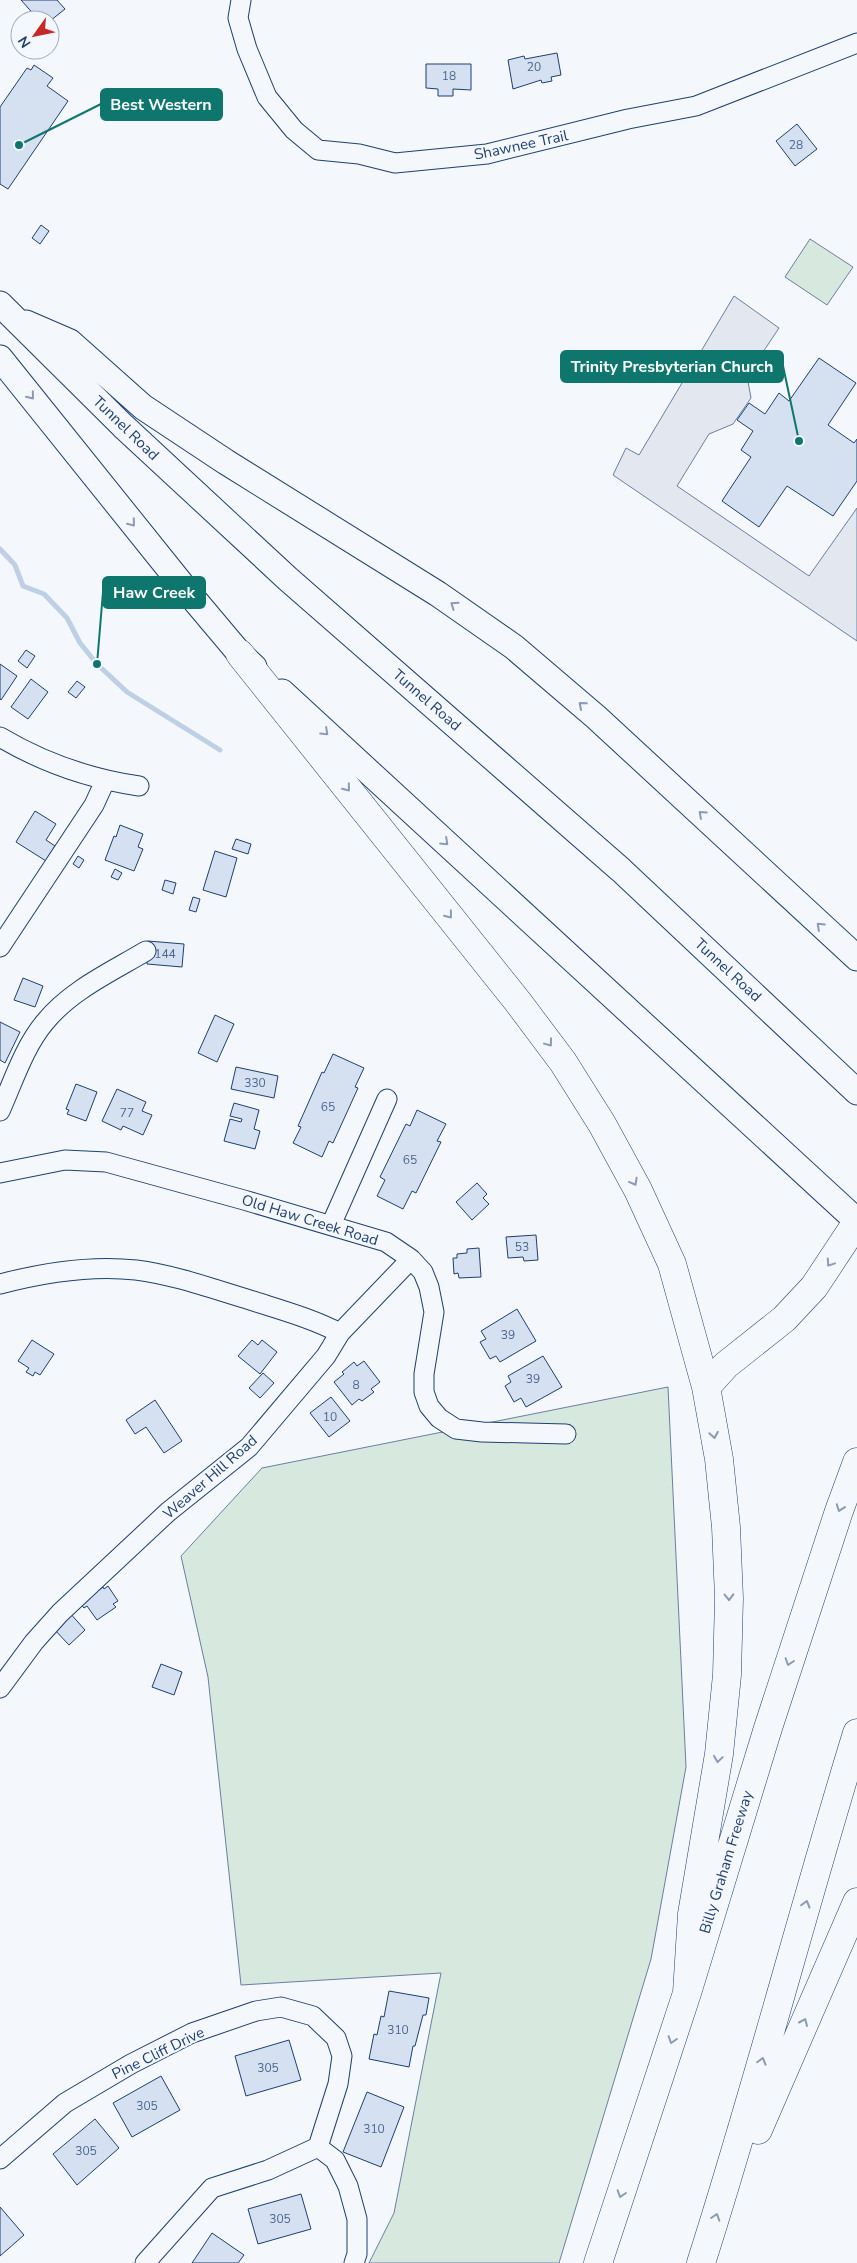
<svg xmlns="http://www.w3.org/2000/svg" width="857" height="2263" font-family="'Nunito Sans',sans-serif">
<style>
.green{fill:#d7e8df;stroke:#687fa3}
.parking{fill:#e3e8f0;stroke:#687fa3}
.lines{fill:none;stroke-linecap:round;stroke-linejoin:round}
.stream{stroke:#bed0e5;stroke-width:5}
.building{fill:#d5e0f0;stroke:#1d3f73}
.minor-casing{stroke:#1d3f73;stroke-width:21}
.major-casing{stroke:#1d3f73;stroke-width:27}
.highway-casing{stroke:#1d3f73;stroke-width:29}
.minor{stroke:#f4f7fb;stroke-width:19}
.major{stroke:#f4f7fb;stroke-width:25}
.highway{stroke:#f4f7fb;stroke-width:28}
.oneway{stroke:#889bb7}
.labels{text-anchor:middle;dominant-baseline:central;stroke-width:4;stroke-linejoin:round;paint-order:stroke}
.number-label{font-size:12px;fill:#4b6792}
.street-label{font-size:15px;fill:#1d3f73;stroke:#f4f7fb}
.leader{fill:none;stroke:#0f766e;stroke-width:2}
.callout-dot{fill:#0f766e;stroke:#f4f7fb;stroke-width:2}
.callout{fill:#0f766e;stroke:#0f766e;stroke-width:2}
.callout-label{font-size:16px;text-anchor:middle;font-weight:bold;fill:#fff}
</style>
<rect width="100%" height="100%" fill="#f4f7fb"/>
<path class="green" d="M810,239L853,267L827,305L785,277Z
M668,1387L686,1767L651,1959L559,2263H369L394,2213L441,1973L241,1985L208,1677L181,1556L262,1468Z"/>
<path class="parking" d="M734,296L779,328L747,376L751,398L733,424L709,434L677,486L809,576L857,508V641L613,475L626,448L639,455Z"/>
<g class="lines">
<path class="stream" d="M0,549L15,565L23,586L44,594L67,618L80,643L97,664L127,692L220,750"/>
</g>
<path class="building" d="M21,0H57L65,9L50,21L44,20L40,15L37,18Z
M557,53L561,75L551,77L552,81L542,83L541,80L513,89L508,60L524,56L525,59Z
M426,64H471V90L453,89V96H438V89L426,88Z
M34,65L53,78L47,86L68,101L8,189L0,184V107L27,68L31,70Z
M797,124L817,149L795,166L776,141Z
M41,225L49,231L40,244L32,238Z
M819,358L856,383L828,425L854,443L857,439V481L833,516L787,486L759,527L722,501L751,457L741,450L753,431L737,420L749,403L765,414L779,393L789,401Z
M26,650L35,656L27,668L18,661Z
M0,664L17,676L1,700L0,699Z
M31,679L48,692L28,719L11,707Z
M77,681L85,687L76,698L68,692Z
M35,811L56,824L46,840L55,846L46,861L16,842Z
M120,825L143,834L138,847L143,849L134,871L105,860L114,836L116,837Z
M236,839L251,844L248,854L232,849Z
M215,851L237,858L226,897L203,890Z
M78,856L84,860L79,868L73,864Z
M115,869L122,873L118,880L111,877Z
M165,880L176,883L173,894L162,890Z
M193,897L200,899L196,912L189,910Z
M148,941L184,944L182,967L147,964Z
M23,978L43,986L35,1007L14,1000Z
M215,1015L234,1024L217,1062L198,1053Z
M0,1022L20,1032L5,1063L0,1060Z
M333,1054L364,1068L355,1087L358,1088L333,1143L329,1141L322,1157L293,1143L301,1127L298,1126L322,1072L324,1073Z
M236,1067L278,1076L274,1098L231,1089Z
M76,1084L97,1092L86,1121L67,1114L69,1110L66,1109Z
M117,1089L146,1102L142,1111L152,1115L143,1135L123,1126L121,1130L102,1121Z
M234,1103L259,1110L254,1129L260,1131L255,1149L224,1141L230,1119L241,1122L242,1119L230,1116Z
M417,1110L446,1124L437,1141L441,1142L416,1193L412,1191L403,1209L377,1196L385,1180L380,1177L406,1124L410,1126Z
M477,1183L487,1194L483,1198L489,1204L472,1220L456,1202Z
M536,1235L538,1260L524,1261L523,1257L508,1258L506,1237Z
M479,1248L481,1277L459,1278L458,1273L454,1274L453,1258H457V1254L467,1253V1249Z
M517,1309L536,1341L500,1362L496,1356L490,1359L480,1342L486,1339L481,1331Z
M32,1340L54,1354L40,1375L35,1372L33,1376L26,1372L29,1368L18,1361Z
M252,1340L258,1345L262,1340L277,1352L260,1374L238,1356Z
M543,1356L562,1387L526,1407L521,1398L514,1402L505,1386L511,1382L508,1376Z
M364,1361L380,1382L371,1389L374,1392L362,1401L359,1399L352,1405L334,1382L344,1374L342,1372L354,1362L357,1366Z
M263,1373L274,1383L260,1398L249,1388Z
M331,1397L350,1421L329,1437L310,1413Z
M155,1400L182,1441L164,1453L146,1427L135,1434L126,1420Z
M108,1586L118,1601L113,1604L116,1607L97,1620L87,1606L84,1608L80,1603L103,1587L104,1589Z
M69,1612L85,1630L69,1645L53,1628Z
M161,1664L182,1672L174,1695L152,1687Z
M389,1991L429,1998L426,2015H423L415,2046H413L409,2067L369,2059L374,2034L377,2035L381,2016L384,2017Z
M289,2040L301,2080L246,2096L235,2056Z
M161,2076L180,2110L132,2137L113,2103Z
M367,2092L404,2107L381,2167L343,2152Z
M95,2119L119,2148L77,2185L53,2154Z
M301,2194L311,2229L258,2244L248,2209Z
M0,2207L24,2235L0,2256Z
M212,2233L244,2255L238,2263H192Z"/>
<g class="lines">
<g class="minor-casing">
<path id="minor" d="M241,0L238,18L247,49L267,97L294,130L318,150L359,154L395,163L487,154L628,119L696,106L857,43
M0,737C42,762 91,779 139,786
M0,947L94,805L105,781
M0,1111C13,1082 24,1047 45,1022C71,990 111,972 146,951
M0,1173L65,1160L106,1162L244,1200L386,1242L411,1259L423,1272L429,1287L434,1312L424,1374V1392L429,1406L439,1418L456,1429L482,1432L566,1434
M331,1225L387,1099
M0,1284C42,1273 92,1265 136,1270C175,1275 213,1289 250,1300C281,1310 311,1318 340,1333
M0,1688L34,1642L60,1613L168,1512L249,1447L326,1356L340,1333L411,1259
M0,2159L65,2103L131,2064L192,2033L256,2011L281,2007L313,2016L336,2038L342,2056L338,2084L318,2147
M145,2263L212,2188L268,2170L318,2147L335,2160L348,2186L357,2219V2254L354,2263"/>
</g>
<g class="major-casing">
<path id="major" d="M0,304L123,426L288,579L621,870L857,1092
M26,323L70,342L143,407L226,462L438,594L514,647L596,717L857,958
M0,358L187,591L240,654L254,667
M282,692L857,1221"/>
</g>
<g class="highway-casing">
<path id="highway" d="M240,654L518,1002L563,1062L602,1124L638,1190L672,1264L706,1387L719,1459L726,1527L729,1598L727,1675L719,1754L692,1914L687,1993
M706,1387L726,1365L784,1319L814,1287L857,1222
M758,2130L857,1902
M598,2263L687,1993L768,1728L839,1511L857,1462
M701,2263C757,2088 803,1909 857,1733"/>
</g>
<use href="#minor" class="minor"/>
<use href="#major" class="major"/>
<use href="#highway" class="highway"/>
</g>
<defs><path id="oneway-chevron" d="M-2-3.5L2.5 0L-2 3.5" fill="none" stroke-width="1.6" stroke-linecap="round" stroke-linejoin="round" transform="scale(1.25)"/></defs>
<g class="oneway">
<use href="#oneway-chevron" transform="translate(31 396) rotate(51)"/>
<use href="#oneway-chevron" transform="translate(132 523) rotate(51)"/>
<use href="#oneway-chevron" transform="translate(454 605) rotate(-145)"/>
<use href="#oneway-chevron" transform="translate(582 705) rotate(-139)"/>
<use href="#oneway-chevron" transform="translate(325 732) rotate(43)"/>
<use href="#oneway-chevron" transform="translate(347 788) rotate(51)"/>
<use href="#oneway-chevron" transform="translate(702 814) rotate(-138)"/>
<use href="#oneway-chevron" transform="translate(445 842) rotate(43)"/>
<use href="#oneway-chevron" transform="translate(449 915) rotate(51)"/>
<use href="#oneway-chevron" transform="translate(820 926) rotate(-137)"/>
<use href="#oneway-chevron" transform="translate(549 1043) rotate(53)"/>
<use href="#oneway-chevron" transform="translate(634 1182) rotate(61)"/>
<use href="#oneway-chevron" transform="translate(830 1263) rotate(124)"/>
<use href="#oneway-chevron" transform="translate(714 1435) rotate(80)"/>
<use href="#oneway-chevron" transform="translate(840 1508) rotate(110)"/>
<use href="#oneway-chevron" transform="translate(729 1597) rotate(89)"/>
<use href="#oneway-chevron" transform="translate(789 1662) rotate(108)"/>
<use href="#oneway-chevron" transform="translate(718 1759) rotate(98)"/>
<use href="#oneway-chevron" transform="translate(806 1904) rotate(-74)"/>
<use href="#oneway-chevron" transform="translate(804 2022) rotate(-66)"/>
<use href="#oneway-chevron" transform="translate(672 2040) rotate(108)"/>
<use href="#oneway-chevron" transform="translate(762 2061) rotate(-74)"/>
<use href="#oneway-chevron" transform="translate(621 2194) rotate(108)"/>
<use href="#oneway-chevron" transform="translate(716 2217) rotate(-72)"/>
</g>
<g class="labels">
<g class="number-label">
<text x="534" y="67">20</text>
<text x="449" y="76">18</text>
<text x="796" y="145">28</text>
<text x="165" y="954">144</text>
<text x="255" y="1083">330</text>
<text x="328" y="1107">65</text>
<text x="127" y="1113">77</text>
<text x="410" y="1160">65</text>
<text x="522" y="1247">53</text>
<text x="508" y="1335">39</text>
<text x="533" y="1379">39</text>
<text x="356" y="1385">8</text>
<text x="330" y="1417">10</text>
<text x="398" y="2030">310</text>
<text x="268" y="2068">305</text>
<text x="147" y="2106">305</text>
<text x="374" y="2129">310</text>
<text x="86" y="2151">305</text>
<text x="280" y="2219">305</text>
</g>
<g class="street-label">
<text transform="translate(521 145) rotate(-12)">Shawnee Trail</text>
<text transform="translate(126 428) rotate(44)">Tunnel Road</text>
<text transform="translate(427 700) rotate(41)">Tunnel Road</text>
<text transform="translate(728 970) rotate(43)">Tunnel Road</text>
<text transform="translate(310 1220) rotate(17)">Old Haw Creek Road</text>
<text transform="translate(210 1477) rotate(-41)">Weaver Hill Road</text>
<text transform="translate(726 1862) rotate(-73)">Billy Graham Freeway</text>
<text transform="translate(158 2053) rotate(-26)">Pine Cliff Drive</text>
</g>
</g>
<path class="leader" d="M19 145L101 104M799 441L783 366M97 664L103 592"/>
<g class="callout-dot">
<circle cx="19" cy="145" r="5"/>
<circle cx="799" cy="441" r="5"/>
<circle cx="97" cy="664" r="5"/>
</g>
<g class="callout">
<rect x="101" y="89" width="121" height="31" rx="5"/>
<rect x="561" y="351" width="222" height="31" rx="5"/>
<rect x="103" y="577" width="102" height="31" rx="5"/>
</g>
<g class="callout-label">
<text x="161" y="110">Best Western</text>
<text x="672" y="372">Trinity Presbyterian Church</text>
<text x="154" y="598">Haw Creek</text>
</g>
<g transform="translate(35 35) rotate(237)"><circle r="24" fill="#f4f7fb" stroke="#9eadc5"/>
<path d="M0-4L9 19L0 12L-9 19Z" fill="#c62828"/>
<text y="-8" font-size="14" font-weight="bold" text-anchor="middle" fill="#1d3f73">N</text>
</g>
</svg>
